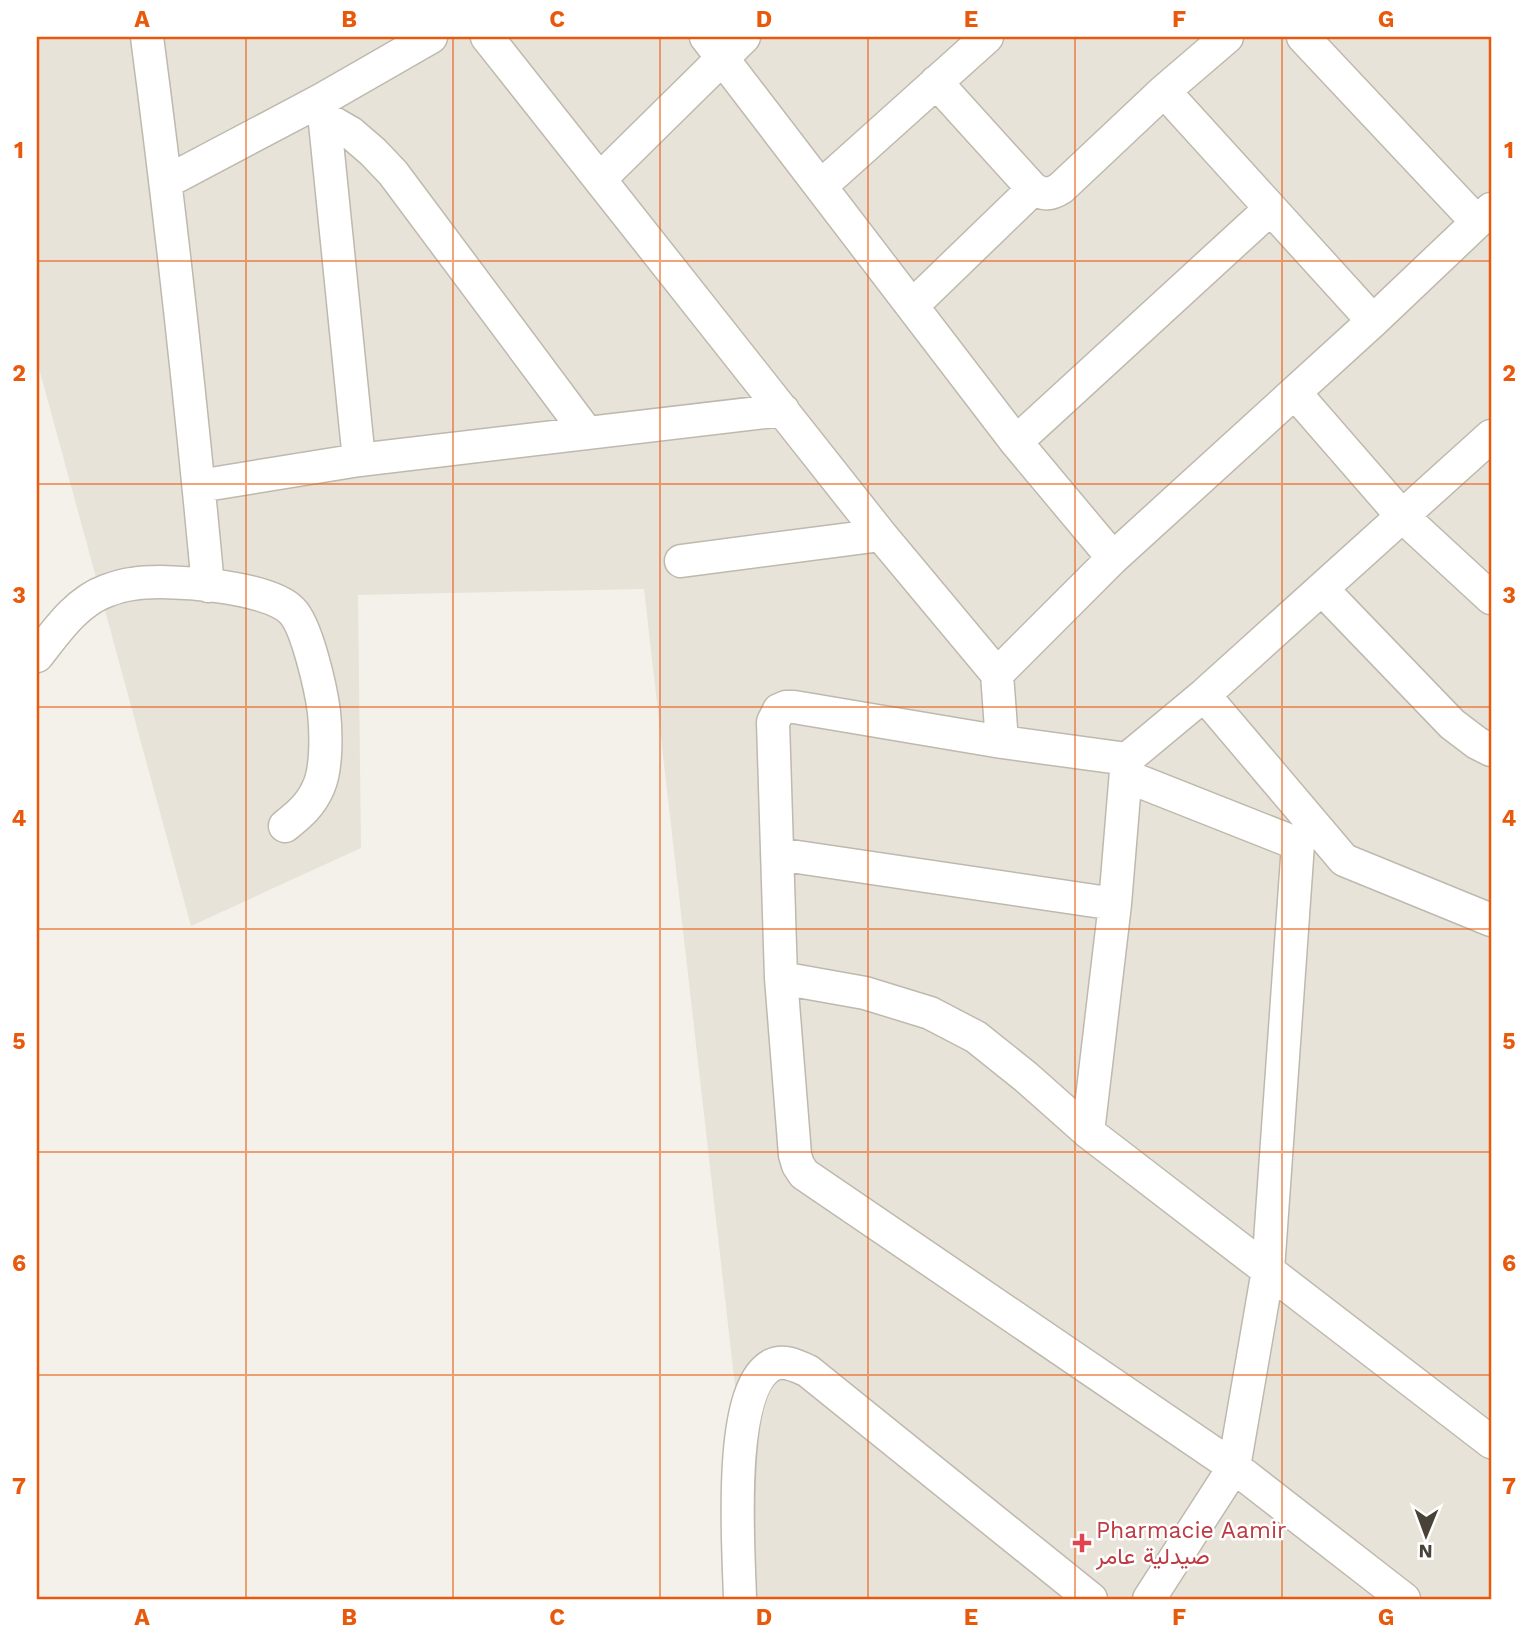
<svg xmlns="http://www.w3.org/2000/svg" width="1528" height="1636" font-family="'Work Sans',Vazirmatn,sans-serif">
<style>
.residential{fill:#e8e3d9}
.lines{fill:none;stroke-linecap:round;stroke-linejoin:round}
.minor-casing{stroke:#bfb9ad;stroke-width:35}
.minor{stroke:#fff;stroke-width:32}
.grid{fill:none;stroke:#e8590c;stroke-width:2;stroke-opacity:0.55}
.health-dot{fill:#e0444e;stroke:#fff;stroke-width:2.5}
.labels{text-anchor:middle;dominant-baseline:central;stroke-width:5;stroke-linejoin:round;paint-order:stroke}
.health-label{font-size:23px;fill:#be3a42;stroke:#fff;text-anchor:start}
.neatline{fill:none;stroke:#e8590c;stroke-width:2.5}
.grid-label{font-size:23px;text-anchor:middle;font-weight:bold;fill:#e8590c}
</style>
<rect width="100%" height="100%" fill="#f4f1ea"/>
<path class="residential" d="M37,37H1491V1599H745L738,1412L644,589L358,595L361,848L191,926L37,361Z"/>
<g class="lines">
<g class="minor-casing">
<path id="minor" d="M147,37C171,219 191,402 208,586
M487,37L881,535L997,674L1002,742
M706,37L1016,442L1113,558
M1303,37L1477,222
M936,82L1033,189C1044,195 1050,195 1061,188L1164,91L1227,37
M1164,91L1373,321
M323,103L359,460
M325,118L351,133L373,152L393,173L587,433
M600,179L744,37
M166,182L323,99L431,37
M821,186L987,37
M912,306L1033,189
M1295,393L1402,516L1491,598
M1016,442L1270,209
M199,486L359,460L783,410
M681,561L881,535
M1322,589L1452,724L1477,743L1491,750
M37,656C56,632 76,602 106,591C114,588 124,585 132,584C165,578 269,586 292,611C307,626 321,689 324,712C326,732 327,767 319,786C311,805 300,814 285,826
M997,674L1113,558L1373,321L1491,209
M1204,695L1344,860L1491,920
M1126,776L1298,844L1268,1270L1234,1467L1149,1599
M777,854L1115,904
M781,978L865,993L930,1013L976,1037L1026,1077L1088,1132L1491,1442
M1088,1132L1115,904L1127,759
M740,1599C739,1552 726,1389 772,1365C784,1359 797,1366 808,1371L1091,1599
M1404,1599L1234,1467L804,1174L798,1165L795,1155L781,978L773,722L779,710L786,707H794L1002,742L1127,759L1204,695L1491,436"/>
</g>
<use href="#minor" class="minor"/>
</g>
<path class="grid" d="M246,37V1599M453,37V1599M660,37V1599M868,37V1599M1075,37V1599M1282,37V1599M37,261H1491M37,484H1491M37,707H1491M37,929H1491M37,1152H1491M37,1375H1491"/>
<path class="health-dot" d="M1078.5 1532.5h7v7h7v7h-7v7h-7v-7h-7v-7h7z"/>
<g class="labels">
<g class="health-label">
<text x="1096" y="1530">Pharmacie Aamir<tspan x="1096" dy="26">صيدلية عامر</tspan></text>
</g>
</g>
<rect width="1528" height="1636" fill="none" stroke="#ffffff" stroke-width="77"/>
<g transform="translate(1426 1535) rotate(181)" stroke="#ffffff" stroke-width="5" paint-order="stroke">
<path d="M0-5L12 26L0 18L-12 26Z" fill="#484238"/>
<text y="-10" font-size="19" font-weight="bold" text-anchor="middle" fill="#484238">N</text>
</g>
<rect x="38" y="38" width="1452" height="1560" class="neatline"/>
<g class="grid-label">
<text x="142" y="27">A</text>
<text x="349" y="27">B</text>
<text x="557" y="27">C</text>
<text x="764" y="27">D</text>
<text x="971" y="27">E</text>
<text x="1179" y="27">F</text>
<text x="1386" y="27">G</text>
<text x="19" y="158">1</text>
<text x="1509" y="158">1</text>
<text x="19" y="381">2</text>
<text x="1509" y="381">2</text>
<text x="19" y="603">3</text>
<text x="1509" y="603">3</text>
<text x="19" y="826">4</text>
<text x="1509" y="826">4</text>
<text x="19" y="1049">5</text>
<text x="1509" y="1049">5</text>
<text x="19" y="1271">6</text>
<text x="1509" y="1271">6</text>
<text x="19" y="1494">7</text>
<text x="1509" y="1494">7</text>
<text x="142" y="1625">A</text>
<text x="349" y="1625">B</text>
<text x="557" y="1625">C</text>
<text x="764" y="1625">D</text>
<text x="971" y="1625">E</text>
<text x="1179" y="1625">F</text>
<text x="1386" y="1625">G</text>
</g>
</svg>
